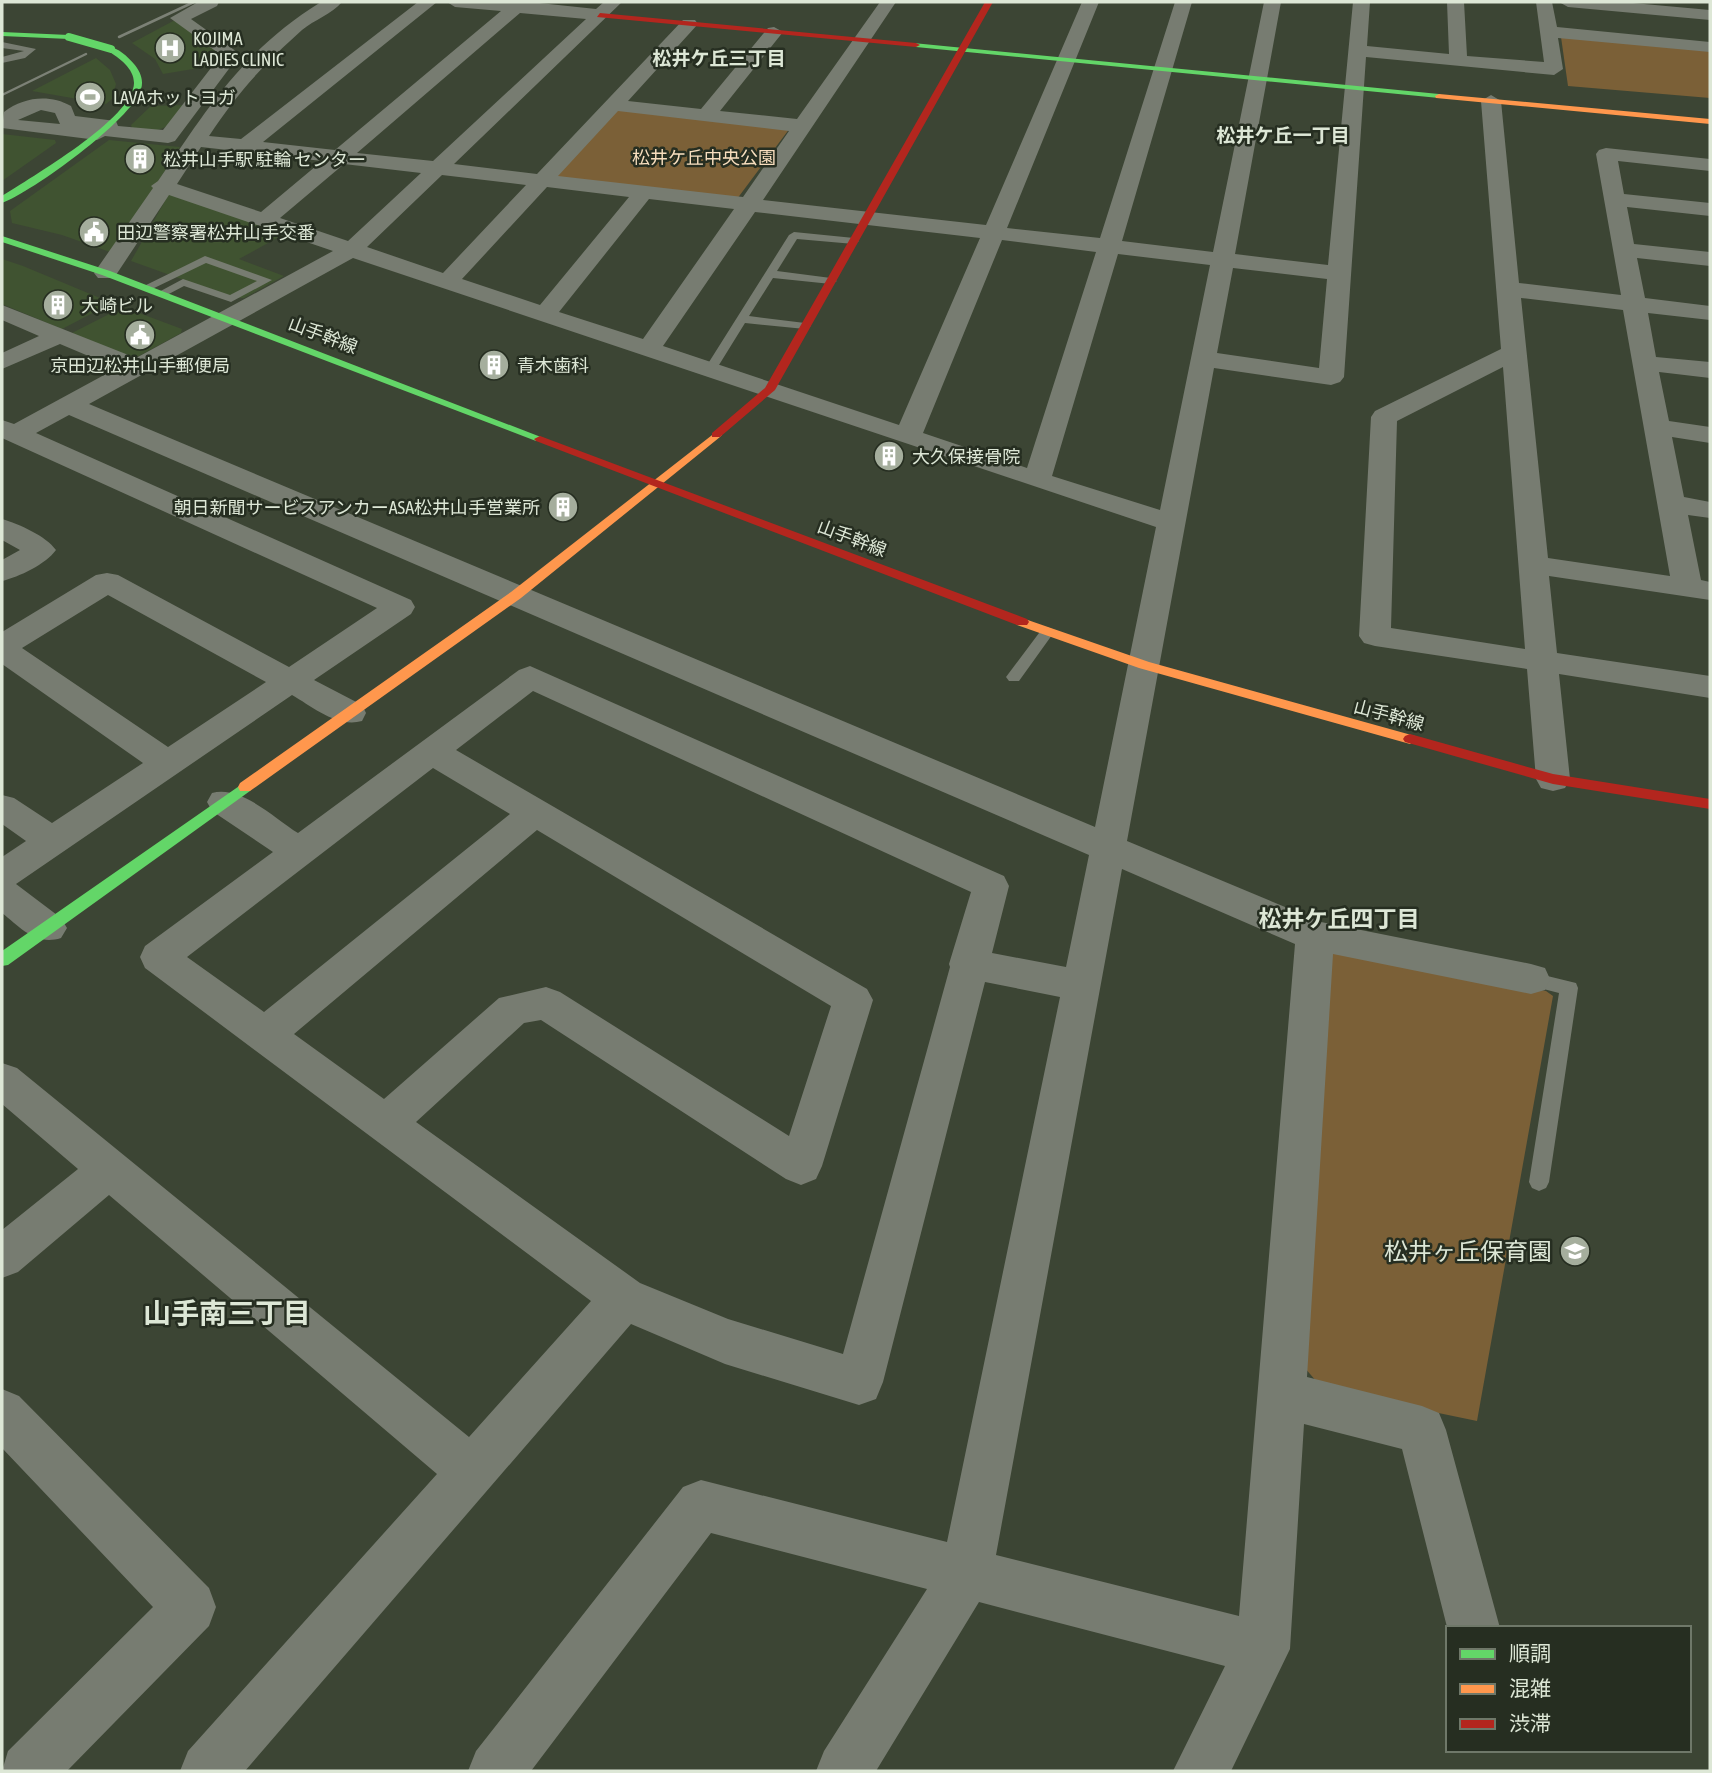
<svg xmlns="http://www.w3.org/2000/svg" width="1712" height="1773" font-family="'Asap Condensed','Noto Sans JP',sans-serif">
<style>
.built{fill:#405331}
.green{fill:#7b6037}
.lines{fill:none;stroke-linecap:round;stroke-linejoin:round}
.lane{fill:#777c71;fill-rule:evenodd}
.street{fill:#777c71;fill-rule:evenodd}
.fast{fill:#63d668;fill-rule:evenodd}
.slow{fill:#ff974d;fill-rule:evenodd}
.jam{fill:#b3261e;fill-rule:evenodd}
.rail{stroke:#7c8176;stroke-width:2.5}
.fast-bridge{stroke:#63d668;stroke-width:8}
.labels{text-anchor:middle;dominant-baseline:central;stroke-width:5;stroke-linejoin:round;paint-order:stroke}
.far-poi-label{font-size:18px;fill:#dde7d6;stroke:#262e21;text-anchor:start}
.far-park-label{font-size:18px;fill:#f8debe;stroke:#262e21}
.far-street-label{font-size:18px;fill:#dde7d6;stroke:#262e21}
.far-neighbourhood-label{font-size:19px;font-weight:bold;fill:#dde7d6;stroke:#262e21}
.neighbourhood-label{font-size:23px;font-weight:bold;fill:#dde7d6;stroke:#262e21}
.near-poi-label{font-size:24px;fill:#dde7d6;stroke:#262e21;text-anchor:end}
.near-neighbourhood-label{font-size:28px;font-weight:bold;fill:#dde7d6;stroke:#262e21}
</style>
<rect width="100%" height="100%" fill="#3c4534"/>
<path class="built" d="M175,20L223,52L217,65L163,74L155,59L132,43Z
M96,58L110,70L116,84L112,99L106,104L32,91Z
M185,105L168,126L155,131L132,128L131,125L151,106Z
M2,134L55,140L56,143L2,181Z
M109,140L180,147L114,251L110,252L62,235L12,223L10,211Z
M169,194L288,232L239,259L284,276L244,298H234L131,261Z
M2,259L23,266L112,303L62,329L2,304Z
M123,307L182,329L181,333L139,356L130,357L72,333Z"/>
<path class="green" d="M1561,37L1710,49V98L1568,86Z
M618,109L790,128L737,199L553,177Z
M1338,952L1546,991L1553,996L1477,1421L1323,1389L1304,1367L1323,954Z"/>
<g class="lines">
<path class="lane" d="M2,42L36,49L25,58L2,63V57L24,51L2,48Z
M794,232L854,238L859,241L854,244L797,239L777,271L831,278L837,281L831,284L773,278L749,316L805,323L811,326L805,329L745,323L714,373H706L704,370L789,235Z
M205,256L272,280L231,302L184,286L165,296L155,294L183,279L230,295L257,281L206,263L150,290L140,288Z
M1047,627L1052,629L1054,632L1052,635L1019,681H1009L1006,677L1042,629Z
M1531,972L1576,983L1578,988L1549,1182L1546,1188L1539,1191L1532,1188L1529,1182L1559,993L1524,984L1522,979L1524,974Z"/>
<path class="street" d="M198,2H219L217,6L191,19L240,54L175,141L168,143L105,136L97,140L2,128L4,112C24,97 49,94 71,106L75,116L116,121L118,126L163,130L221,55L170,18ZM41,110L55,113L60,124L18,120Z
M321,2H342C332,14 314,20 302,30C263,65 238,92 209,136L241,139L418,2H437L263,142L335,150L501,11L455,7L447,2H530L596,9L604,2H622L454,164L537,174L683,20H695L698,24L628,101L701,109L768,28L774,27L783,32L720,111L797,119L880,2H896L763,200L986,225L1082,2H1099L1007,228L1100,238L1175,2H1192L1122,241L1213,252L1264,2H1281L1235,254L1328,265L1353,2H1370L1367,46L1449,54L1447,2H1464L1467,56L1544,62L1536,2H1552L1557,27L1710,42V52L1558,38L1563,69L1554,75L1366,57L1344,377L1340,382L1331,385L1214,368L1127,841L1321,922L1531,964L1545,968L1550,979L1545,990L1531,994L1333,954L1307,1377L1422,1406L1439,1413L1446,1430L1500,1628H1448V1631L1402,1449L1304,1424L1290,1649L1231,1771H1173L1225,1666L979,1602L876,1771H816L824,1751L927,1589L711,1533L531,1771H468L476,1751L683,1487L701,1480L947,1542L1060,997L985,982L883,1382L876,1399L859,1405L725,1364L631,1324L245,1771H180L188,1751L437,1474L109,1195L18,1272L2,1278V1230L78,1169L2,1104V1063L17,1068L469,1437L591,1301L145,968L140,957L145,946L273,852L212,811L207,802L212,793C241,785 274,818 298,833L519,670L530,666L1004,876L1009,886L992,953L1066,967L1089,855L69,415L36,433L411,600L415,607L411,614L314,680L362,705L366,713L362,721C337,728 313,707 292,695L16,884L61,918L67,928L61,938C36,946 21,928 2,913V857L26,841L2,824V795L14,798L52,823L143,763L2,664V632L96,575L107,573L118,575L289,667L377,608L2,438V420L14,424L117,368L60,344L2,369V353L39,336L2,320V305L136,358L333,251L169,195L114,278H98L94,273L153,188L151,186L158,181C208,108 242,51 321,2ZM520,13L586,19L433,161L357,153ZM618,111L789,131L743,197L558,176ZM201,147L322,161L261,212L177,184ZM344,164L421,173L348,241L280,218ZM442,175L526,185L443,273L367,247ZM547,187L629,197L540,305L462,279ZM649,199L734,209L643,339L559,312ZM755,212L980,238L899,425L663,346ZM1002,240L1096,252L1027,468L923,433ZM1118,254L1210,265L1160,510L1052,476ZM353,258L1156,527L1095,827L89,404ZM1233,268L1327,279L1319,368L1217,353ZM108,595L266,682L168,747L22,648ZM533,691L971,892L949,964L950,967L843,1354L728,1319L640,1283L416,1122L524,1023L541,1020L786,1179L801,1185L816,1179L822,1166L873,1000L867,989L456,750ZM433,768L510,814L264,1012L187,957ZM537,830L831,1006L789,1136L560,992L546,987L499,998L384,1099L294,1034ZM1122,869L1295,944L1239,1616L996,1555Z
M1559,2H1622L1710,10V20L1568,7Z
M1491,95L1501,101L1519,283L1621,295L1596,154L1599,150L1606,148L1710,159V171L1618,161L1624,194L1710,203V216L1627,207L1634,244L1710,252V266L1637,258L1645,298L1710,306V320L1648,313L1656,357L1710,362V378L1659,372L1669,421L1710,427V443L1672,437L1684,497L1710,502V518L1688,515L1701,580L1710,582V600L1549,576L1557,653L1710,676V698L1559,674L1570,779L1565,788L1553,791L1541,788L1536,779L1527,669L1375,646L1364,643L1359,636L1371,417L1375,411L1501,349L1481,101ZM1521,298L1623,310L1670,576L1548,558ZM1503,367L1525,649L1391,628L1397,421Z
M2,519C19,524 46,536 56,550C46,564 19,577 2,581V560L20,550L2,540Z
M2,1389L19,1396L209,1588L216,1607L209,1626L67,1771H2L8,1751L153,1607L2,1448Z"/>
<path class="fast" d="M2,32L69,35L73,37L69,39L2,36Z
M913,43L1439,94L1443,96L1439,98L916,47Z
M108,47C118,47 128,57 134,64C140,71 144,80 141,89C132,120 32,192 2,203V196C30,178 134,118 134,83C134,68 119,58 108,51Z
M2,236L110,271L546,439L536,441L102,275L2,242Z
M245,782L250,783L252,787L250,791L8,965L2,966V951Z"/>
<path class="slow" d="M1439,94L1710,119V124L1436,98L1435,96Z
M716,432L722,435L720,437L521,598L250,791H240L238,787L240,783L511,592Z
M1022,618L1149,662L1415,736L1417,739L1410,744L1139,668L1017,625L1015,622Z"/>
<path class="jam" d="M985,2H993L775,390L720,437H712V433L765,388Z
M600,13L916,43L920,45L916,47L597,17Z
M540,436L1027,619L1029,622L1027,625H1017L536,441L534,439Z
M1410,734L1553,774L1710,799V809L1553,784L1405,742L1403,739L1405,736Z"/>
<path class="rail" d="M119,37L194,2
M2,95L86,54"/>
<path class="fast-bridge" d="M69,37L111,49"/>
</g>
<defs>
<g id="hospital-disc" transform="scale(1.575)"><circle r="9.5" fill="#a5ae9d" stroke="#262e21"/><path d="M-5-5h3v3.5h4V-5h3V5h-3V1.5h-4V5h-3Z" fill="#fff"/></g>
<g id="stadium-disc" transform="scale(1.575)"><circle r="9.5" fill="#a5ae9d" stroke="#262e21"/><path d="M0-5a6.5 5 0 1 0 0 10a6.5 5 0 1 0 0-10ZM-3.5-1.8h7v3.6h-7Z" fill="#fff"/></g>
<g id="building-disc" transform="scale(1.575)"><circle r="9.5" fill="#a5ae9d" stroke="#262e21"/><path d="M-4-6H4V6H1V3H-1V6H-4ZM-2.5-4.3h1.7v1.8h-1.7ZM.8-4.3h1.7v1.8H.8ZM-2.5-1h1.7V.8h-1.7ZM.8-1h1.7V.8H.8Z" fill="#fff"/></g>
<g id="civic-disc" transform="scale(1.575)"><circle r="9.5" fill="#a5ae9d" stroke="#262e21"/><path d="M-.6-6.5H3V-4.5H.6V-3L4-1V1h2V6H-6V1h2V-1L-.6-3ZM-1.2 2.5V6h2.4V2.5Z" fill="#fff"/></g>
<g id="school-disc" transform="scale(1.575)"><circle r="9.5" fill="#a5ae9d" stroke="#262e21"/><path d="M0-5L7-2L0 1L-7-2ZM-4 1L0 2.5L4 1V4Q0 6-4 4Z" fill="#fff"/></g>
</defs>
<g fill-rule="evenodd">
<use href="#hospital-disc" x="170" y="48"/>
<use href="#stadium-disc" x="90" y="97"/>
<use href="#building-disc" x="140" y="159"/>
<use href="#civic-disc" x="94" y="232"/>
<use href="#building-disc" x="58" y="305"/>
<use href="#civic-disc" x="140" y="335"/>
<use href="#building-disc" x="494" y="365"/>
<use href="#building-disc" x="889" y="456"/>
<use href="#building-disc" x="563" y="507"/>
<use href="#school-disc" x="1575" y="1251"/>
</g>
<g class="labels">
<g class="far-poi-label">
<text x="193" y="38">KOJIMA<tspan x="193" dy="21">LADIES CLINIC</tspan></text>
<text x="113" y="97">LAVAホットヨガ</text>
<text x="163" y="159">松井山手駅 駐輪 センター</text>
<text x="117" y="232">田辺警察署松井山手交番</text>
<text x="81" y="305">大崎ビル</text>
<text x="140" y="365" text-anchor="middle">京田辺松井山手郵便局</text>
<text x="517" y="365">青木歯科</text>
<text x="912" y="456">大久保接骨院</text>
<text x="540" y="507" text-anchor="end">朝日新聞サービスアンカーASA松井山手営業所</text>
</g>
<g class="far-park-label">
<text x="704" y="157">松井ケ丘中央公園</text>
</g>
<g class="far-street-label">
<text transform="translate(323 335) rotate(21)">山手幹線</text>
<text transform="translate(852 538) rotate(21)">山手幹線</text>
<text transform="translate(1389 715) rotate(15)">山手幹線</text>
</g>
<g class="far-neighbourhood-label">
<text x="719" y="58">松井ケ丘三丁目</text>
<text x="1283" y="135">松井ケ丘一丁目</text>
</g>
<g class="neighbourhood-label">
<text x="1339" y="919">松井ケ丘四丁目</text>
</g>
<g class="near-poi-label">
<text x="1552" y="1251">松井ヶ丘保育園</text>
</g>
<g class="near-neighbourhood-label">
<text x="227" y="1313">山手南三丁目</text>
</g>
</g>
<rect width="1712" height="1773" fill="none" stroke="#dde7d6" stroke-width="7"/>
<rect x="1446" y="1626" width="245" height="126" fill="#262e21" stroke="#6f7869" stroke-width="2"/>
<rect x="1460" y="1649" width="35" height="10" fill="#63d668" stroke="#6f7869" stroke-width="2"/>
<text x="1509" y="1661" font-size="21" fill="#dde7d6">順調</text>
<rect x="1460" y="1684" width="35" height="10" fill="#ff974d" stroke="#6f7869" stroke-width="2"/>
<text x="1509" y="1696" font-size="21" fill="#dde7d6">混雑</text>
<rect x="1460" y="1719" width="35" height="10" fill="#b3261e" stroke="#6f7869" stroke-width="2"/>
<text x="1509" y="1731" font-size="21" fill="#dde7d6">渋滞</text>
</svg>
